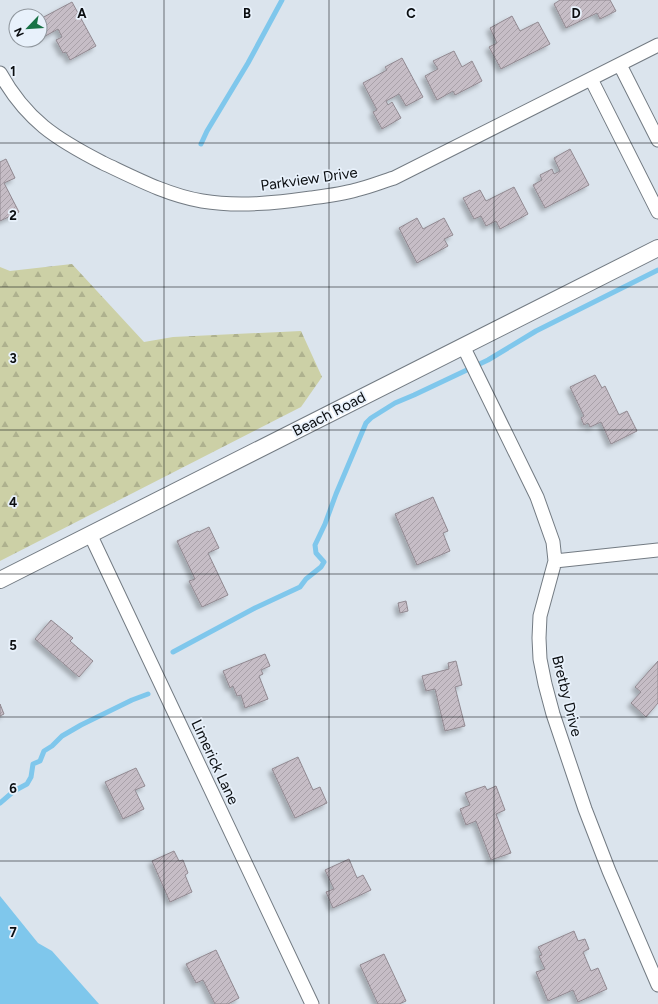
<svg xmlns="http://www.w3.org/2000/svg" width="658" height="1004" font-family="Figtree,sans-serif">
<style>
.forest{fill:url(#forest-firs)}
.water{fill:#7fc7ec}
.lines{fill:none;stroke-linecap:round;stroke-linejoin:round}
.stream{stroke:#7fc7ec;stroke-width:5}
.building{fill:url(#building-hatch);stroke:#918991;filter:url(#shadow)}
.minor-casing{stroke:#737b83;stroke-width:15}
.tertiary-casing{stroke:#737b83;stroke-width:18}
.minor{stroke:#fff;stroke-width:13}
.tertiary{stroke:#fff;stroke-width:16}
.grid{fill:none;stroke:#0a0d10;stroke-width:1;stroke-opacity:0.55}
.labels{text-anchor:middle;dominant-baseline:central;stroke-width:3.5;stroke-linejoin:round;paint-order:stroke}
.street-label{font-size:15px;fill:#0a0d10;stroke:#e8f1fb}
.grid-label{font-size:13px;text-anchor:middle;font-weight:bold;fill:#0a0d10;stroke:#e8f1fb;stroke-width:3.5;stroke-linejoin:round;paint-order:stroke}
</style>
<defs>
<pattern id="forest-firs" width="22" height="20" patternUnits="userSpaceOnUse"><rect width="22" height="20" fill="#ccd0a6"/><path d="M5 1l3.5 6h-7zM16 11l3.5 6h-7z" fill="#aeb18e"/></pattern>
<pattern id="building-hatch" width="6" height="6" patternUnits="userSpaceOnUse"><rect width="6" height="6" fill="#c6bdc6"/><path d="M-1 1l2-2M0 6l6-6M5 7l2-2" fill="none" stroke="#a9a1a9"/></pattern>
<filter id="shadow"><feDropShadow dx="-3.5" dy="3.5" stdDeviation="2" flood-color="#0004"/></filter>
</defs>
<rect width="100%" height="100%" fill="#dbe4ed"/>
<path class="forest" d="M72,264L144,342L173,337L301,331L322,377L301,407L0,561V267L10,271Z"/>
<path class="water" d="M0,896L38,943L52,951L99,1004H0Z"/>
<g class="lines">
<path class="stream" d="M201,144L207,131L248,63L282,0
M173,652L255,608L300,587L306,579L321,567L324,562L316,553L315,545L325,524L336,494L366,423L371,418L395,403L414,395L488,360L536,331L658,270
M0,803L14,791L27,784L31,777L33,764L40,761L44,751L52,746L62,736L81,725L132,700L148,694"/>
</g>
<path class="building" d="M560,0H610L616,11L600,19L597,13L566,28L554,4Z
M72,2L96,46L70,60L66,52L63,53L56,40L62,37L58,29L40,39V19Z
M512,16L520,31L538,22L550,44L501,69L489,47L497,43L490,28Z
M454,51L462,67L472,61L482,81L455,95L453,91L437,100L425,76L438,69L433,61Z
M402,58L423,97L406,106L399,94L386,101L388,105L392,102L401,118L382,129L373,112L377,110L363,83L387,70L385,67Z
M570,149L589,185L545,208L533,185L542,180L540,175L552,169L554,174L560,171L554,158Z
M6,159L15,178L4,183L19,212L0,221V162Z
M514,187L528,214L500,229L496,221L486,226L481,216L474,219L463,198L480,190L486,201Z
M417,218L423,229L444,218L453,235L444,239L448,246L417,263L399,228Z
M595,375L602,388L605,386L619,415L627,411L637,431L611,444L601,422L590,427L588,423L584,425L581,418L584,416L570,387Z
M433,497L448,531L443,533L450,551L417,565L395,514Z
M209,527L219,548L208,553L228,595L202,607L189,581L195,579L177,541L198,531L199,532Z
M406,601L408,611L400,613L398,603Z
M51,620L73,638L70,641L93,661L79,677L35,639Z
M265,654L270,666L261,670L263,674L259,676L268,699L245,708L241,695L237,696L233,686L230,688L223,671Z
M456,661L462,685L455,687L465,726L445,731L435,689L426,691L422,676L449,669L448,663Z
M658,661V703L646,717L631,703L641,692L635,687Z
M0,704L4,714L0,716Z
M298,757L313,790L320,787L327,803L295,818L272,769Z
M136,768L145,786L135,790L144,809L123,819L105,782Z
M485,786L487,790L496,786L505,810L496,814L511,853L491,860L476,821L466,825L460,809L470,805L465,793Z
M174,851L179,861L183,860L188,873L185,875L192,892L170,902L152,861Z
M349,859L357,878L363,875L371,890L333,908L326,892L334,889L325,870Z
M574,931L578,941L585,939L589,949L583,952L591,971L598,968L607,989L578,1002L573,990L548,1001L536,972L545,969L539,956L542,955L538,947Z
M216,950L239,998L228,1004H215L203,980L196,983L186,964Z
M384,954L406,1001L399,1004H378L360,965Z"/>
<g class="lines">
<g class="minor-casing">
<path id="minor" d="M620,65L658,140
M0,73C26,120 56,139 103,163C135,178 167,195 202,201C238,207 276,203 311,198C326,196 342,194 356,190C369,187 381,182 394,178L658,45
M591,79L658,212
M463,346L537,497L553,542L555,561L540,616L539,638L540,659L545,684L553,714L585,809L609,871L658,985
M90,534L312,1004
M555,561L658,550"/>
</g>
<g class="tertiary-casing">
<path id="tertiary" d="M0,580L658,248"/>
</g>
<use href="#minor" class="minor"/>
<use href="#tertiary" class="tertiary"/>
</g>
<path class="grid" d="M164,0V1004M329,0V1004M494,0V1004M0,143H658M0,287H658M0,430H658M0,574H658M0,717H658M0,861H658"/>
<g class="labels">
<g class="street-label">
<text transform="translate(309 179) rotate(-8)">Parkview Drive</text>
<text transform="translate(329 414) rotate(-27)">Beach Road</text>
<text transform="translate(567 696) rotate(76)">Bretby Drive</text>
<text transform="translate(215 762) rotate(65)">Limerick Lane</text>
</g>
</g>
<g class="grid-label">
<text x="82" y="18">A</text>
<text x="247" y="18">B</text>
<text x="411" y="18">C</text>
<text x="576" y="18">D</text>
<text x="13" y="76">1</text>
<text x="13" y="220">2</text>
<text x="13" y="363">3</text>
<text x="13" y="507">4</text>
<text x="13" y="650">5</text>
<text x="13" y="793">6</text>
<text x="13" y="937">7</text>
</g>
<g transform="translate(28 28) rotate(245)"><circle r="19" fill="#e8f1fb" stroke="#8f969d"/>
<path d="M0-3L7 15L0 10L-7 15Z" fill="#187246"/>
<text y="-6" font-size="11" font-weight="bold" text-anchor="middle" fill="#0a0d10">N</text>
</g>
</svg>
